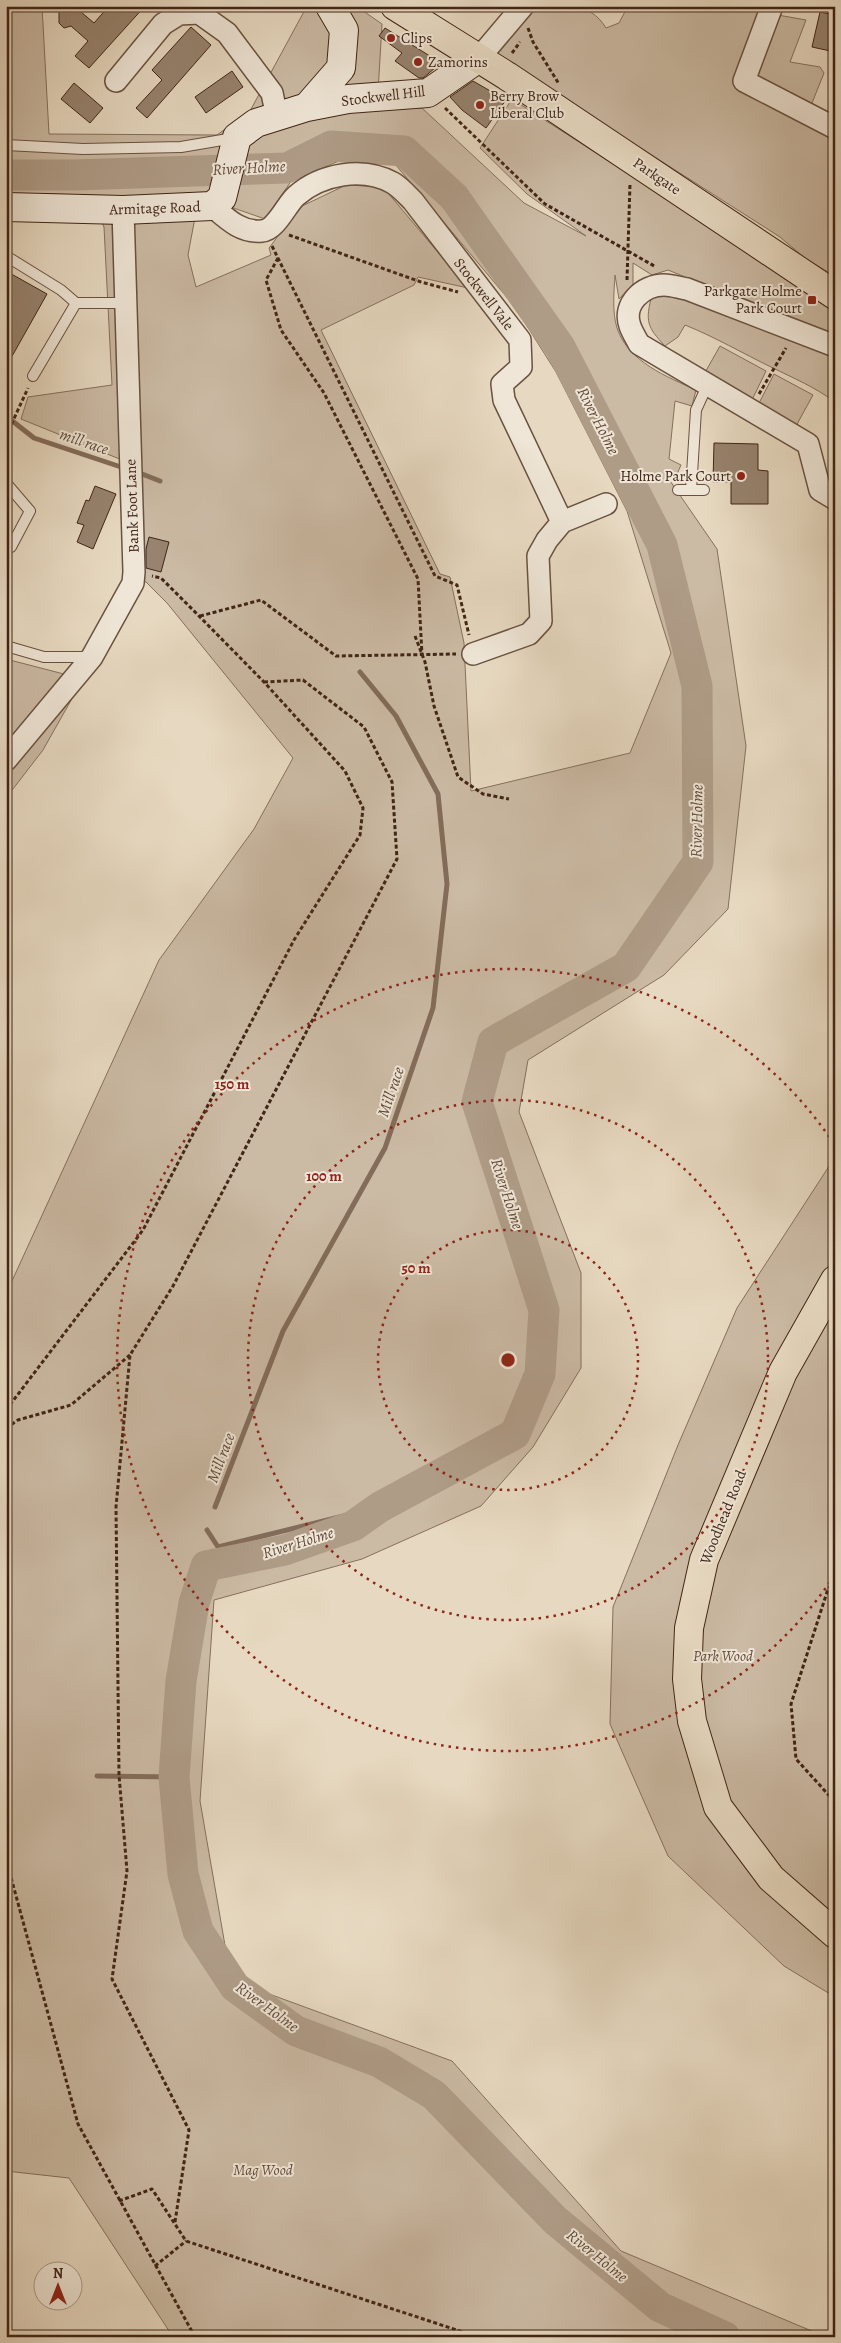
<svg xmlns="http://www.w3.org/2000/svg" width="841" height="2343" font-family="Alegreya,serif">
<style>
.green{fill:#cbbaa4;stroke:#86705d;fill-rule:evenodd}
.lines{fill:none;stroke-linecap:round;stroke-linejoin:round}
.stream{stroke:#836c5a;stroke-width:5}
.river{stroke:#af9c87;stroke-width:31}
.building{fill:#97836f;stroke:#412516}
.lane-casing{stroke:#6a5241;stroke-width:12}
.street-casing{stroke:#6a5241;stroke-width:24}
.secondary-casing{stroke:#412516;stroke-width:30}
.primary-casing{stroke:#412516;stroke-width:30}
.path{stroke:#412516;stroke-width:3;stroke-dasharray:4 2.5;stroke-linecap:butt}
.lane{stroke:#efe6d7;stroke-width:10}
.street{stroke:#efe6d7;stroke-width:21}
.secondary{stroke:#efe6d7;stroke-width:28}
.primary{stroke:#e7d9c1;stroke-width:28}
.ring{fill:none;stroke:#8f2418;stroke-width:2.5;stroke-dasharray:2.5 5}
.poi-dot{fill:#8f2418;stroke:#efe6d7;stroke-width:2}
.labels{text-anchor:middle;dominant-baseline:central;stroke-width:4;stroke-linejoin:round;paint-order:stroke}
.poi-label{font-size:15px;fill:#412516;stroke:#efe6d7;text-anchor:start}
.street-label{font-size:15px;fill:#412516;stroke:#efe6d7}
.park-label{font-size:15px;font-style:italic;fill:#644a3a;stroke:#efe6d7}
.water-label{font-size:16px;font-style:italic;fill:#624938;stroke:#efe6d7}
.centre{fill:#8f2418;stroke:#efe6d7;stroke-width:2.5}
.ring-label{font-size:15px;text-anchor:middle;font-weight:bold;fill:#8f2418;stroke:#efe6d7;stroke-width:4;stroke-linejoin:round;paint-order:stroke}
</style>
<rect width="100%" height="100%" fill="#e7d9c1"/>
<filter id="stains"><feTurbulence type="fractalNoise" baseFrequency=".004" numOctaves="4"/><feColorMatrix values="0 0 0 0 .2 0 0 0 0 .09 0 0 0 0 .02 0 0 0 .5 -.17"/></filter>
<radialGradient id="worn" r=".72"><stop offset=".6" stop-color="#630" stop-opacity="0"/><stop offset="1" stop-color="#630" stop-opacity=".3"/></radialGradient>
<path class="green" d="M6,6H42L49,134L217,135L250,111L307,6H356L382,24L377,110L422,108L524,203L586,236L527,194L480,148L512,99L646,185L835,313V338L668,270L652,275L633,263V284L619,299L615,275C614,292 612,312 617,328C628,362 668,377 696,390L692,406L675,401L669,459L681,465L677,474L666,475L717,549L746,746L728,909L664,975L528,1060L519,1112L581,1273V1368L533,1447L481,1506L362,1559L214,1600L200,1801L231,1980L452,2061L621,2251L826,2337H173L69,2178L6,2171V1294L159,960L254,829L293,758L167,603L146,582L127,579L122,460L21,419L28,397L112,385L104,227L90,195L6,193ZM344,159L395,164L515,307L556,372L627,511L671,653L630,753L471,791L464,643L450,577L440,574L321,330L414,285L418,277L468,288L383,187L346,185L300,207L269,248L271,255L196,287L188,255L199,196L265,219L292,180Z
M533,6C563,6 589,0 606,28L619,23L628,6H765L761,12L806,20L790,62L820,67L824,73L808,113L818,132L835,137V276L806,259L780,237L495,55L517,31Z
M668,291L835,355V402C815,387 793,378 771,367C742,353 715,337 685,325L678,337L665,346C647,327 645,321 652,295Z
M720,346L766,371L751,402L703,376Z
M774,374L813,395L796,426L758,405Z
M6,659L83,679L43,750L6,798Z
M835,1157V1997L784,1966L668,1856L610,1724L613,1607L678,1445L737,1308Z"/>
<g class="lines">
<path class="stream" d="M6,416L34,438L127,469
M137,472L160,481
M215,1507L283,1331L385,1148L433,1008L447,884L438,794L396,716L360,672
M207,1530L218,1547L380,1507
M97,1776L174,1777"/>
<path class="river" d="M6,175H75L287,168L331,146L404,151L454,197L560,347L662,545L697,686L698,862L626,967L493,1042L477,1102L544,1310L540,1374L515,1434L380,1507L353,1526L285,1550L206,1566L194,1603L181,1681L174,1777L183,1874L198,1931L235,1987L296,2031L379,2062L434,2095L555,2220L660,2307L725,2337"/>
</g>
<path class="building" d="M59,6H74L94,23L109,6H145L89,68L75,56L88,41L71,26L64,28L59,23Z
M820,12L835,15V52L812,47Z
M191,27L211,45L147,118L136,108L162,80L152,70Z
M385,28L441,63L423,78H419L395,61L402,53L379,36Z
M232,71L243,87L206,113L195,97Z
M473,81L506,100L486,128L462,110L450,97Z
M74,83L103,108L90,123L61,99Z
M6,271L47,294L6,367Z
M714,443L758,444V470L768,471V504H731V482H713Z
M95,486L116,494L93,549L77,542L84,525L77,523L86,500L89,501Z
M149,537L169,542L161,572L146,568V549Z"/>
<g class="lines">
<g class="lane-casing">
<path id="lane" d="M6,145L83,149L181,147L234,138
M6,256L61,290L76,303L33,376
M76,303H125
M6,483L30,511L11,547L6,548
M678,490H691
M704,490H691L696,410L707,386
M6,646L44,657H91"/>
</g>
<g class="street-casing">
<path id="street" d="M772,6L744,81L835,128
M479,58L523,6
M116,81L163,24L179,14L199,13L227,33L272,93L277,117
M212,206C227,219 241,233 262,231C276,230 286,205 296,196C321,174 363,166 393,183C400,187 407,195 413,201L520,340L521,367L502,384L504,400L562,522L547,540L538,556L541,621L529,634L473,654
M835,346L687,289C680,288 672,285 664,285C643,285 622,304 630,326C632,332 636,338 639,344L808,444L820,490L835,499
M562,522L606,504
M6,760L92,657L133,583L134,572L123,210"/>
</g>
<g class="secondary-casing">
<path id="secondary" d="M307,107L341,68L344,30L330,6
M6,207L123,210L212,206L222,198L237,137L256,123L307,107L348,99L428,93L479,58"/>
</g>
<g class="primary-casing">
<path id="primary" d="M395,6L507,76L835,295
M835,1280L783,1372L704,1560L689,1628L687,1679L692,1721L718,1807L771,1878L835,1934"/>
</g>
<path class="path" d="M528,28L533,42L559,84
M512,53L520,42
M445,108L545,204L656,267
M289,235L421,282L458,292
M272,246L435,576L457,585L469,635
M278,258L266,280L281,330L324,393L418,579L422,655
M627,280L630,184
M759,394L786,348
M6,436L28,388
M200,616L261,600L336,656L456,654
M415,636L425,662L434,706L458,777L483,794L509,799
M6,1410L143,1230L294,940L360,835L363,808L345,771L264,682L199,616L161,578L152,576
M6,1428L18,1420L71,1405L130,1355
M835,1580L828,1589L791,1704L796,1759L835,1802
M6,1859L78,2124L195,2337
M119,2201L152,2189L186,2241L478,2337
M175,2222L189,2130L112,1979L127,1871L119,1775L116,1507L130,1355L173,1286L397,859L392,782L364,727L303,680L264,682
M155,2266L186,2241"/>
<use href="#lane" class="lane"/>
<use href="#street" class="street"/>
<use href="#secondary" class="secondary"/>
<use href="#primary" class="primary"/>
</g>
<g class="ring">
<circle cx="508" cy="1360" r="130"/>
<circle cx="508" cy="1360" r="260"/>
<path d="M834 1576A391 391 0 1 1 834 1144"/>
</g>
<g class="poi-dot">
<circle cx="391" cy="38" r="5"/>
<circle cx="418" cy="62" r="5"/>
<circle cx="480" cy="105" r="5"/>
<rect x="807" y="295" width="10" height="10" rx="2.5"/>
<circle cx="741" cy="476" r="5"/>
</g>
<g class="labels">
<g class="poi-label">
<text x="401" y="38">Clips</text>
<text x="428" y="62">Zamorins</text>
<text x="490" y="96">Berry Brow<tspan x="490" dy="17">Liberal Club</tspan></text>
<text x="802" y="291" text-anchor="end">Parkgate Holme<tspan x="802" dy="17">Park Court</tspan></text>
<text x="731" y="476" text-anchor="end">Holme Park Court</text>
</g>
<g class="street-label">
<text transform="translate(383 96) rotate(-7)">Stockwell Hill</text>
<text transform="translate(657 176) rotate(34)">Parkgate</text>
<text transform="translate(155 208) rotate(-2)">Armitage Road</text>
<text transform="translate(484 294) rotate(52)">Stockwell Vale</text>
<text transform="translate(132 506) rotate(-92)">Bank Foot Lane</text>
<text transform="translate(723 1517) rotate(-68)">Woodhead Road</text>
</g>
<g class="park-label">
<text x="723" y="1656">Park Wood</text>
<text x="263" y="2170">Mag Wood</text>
</g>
<g class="water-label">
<text transform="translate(249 168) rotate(-3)">River Holme</text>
<text transform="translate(598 421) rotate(63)">River Holme</text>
<text transform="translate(84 442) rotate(19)">mill race</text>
<text transform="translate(697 821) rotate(-89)">River Holme</text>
<text transform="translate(391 1092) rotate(-71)">Mill race</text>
<text transform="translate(507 1194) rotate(72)">River Holme</text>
<text transform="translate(221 1458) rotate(-69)">Mill race</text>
<text transform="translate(298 1543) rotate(-17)">River Holme</text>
<text transform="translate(267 2007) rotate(36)">River Holme</text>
<text transform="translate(597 2256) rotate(39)">River Holme</text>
</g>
</g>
<circle cx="508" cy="1360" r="8" class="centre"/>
<g class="ring-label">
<text x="232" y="1089">150 m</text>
<text x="324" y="1181">100 m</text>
<text x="416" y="1273">50 m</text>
</g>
<rect width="841" height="2343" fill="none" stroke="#e7d9c1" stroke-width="25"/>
<rect x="8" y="8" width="826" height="2328" fill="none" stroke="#412516" stroke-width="2.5"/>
<rect x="12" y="12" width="816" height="2318" fill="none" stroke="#412516"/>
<g transform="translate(58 2286)"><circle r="24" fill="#efe6d7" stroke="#a9998a"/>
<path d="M0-4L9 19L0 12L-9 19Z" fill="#8f2418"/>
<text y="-8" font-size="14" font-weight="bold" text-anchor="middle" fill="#412516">N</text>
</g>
<rect width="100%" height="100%" filter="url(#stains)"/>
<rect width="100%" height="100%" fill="url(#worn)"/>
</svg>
